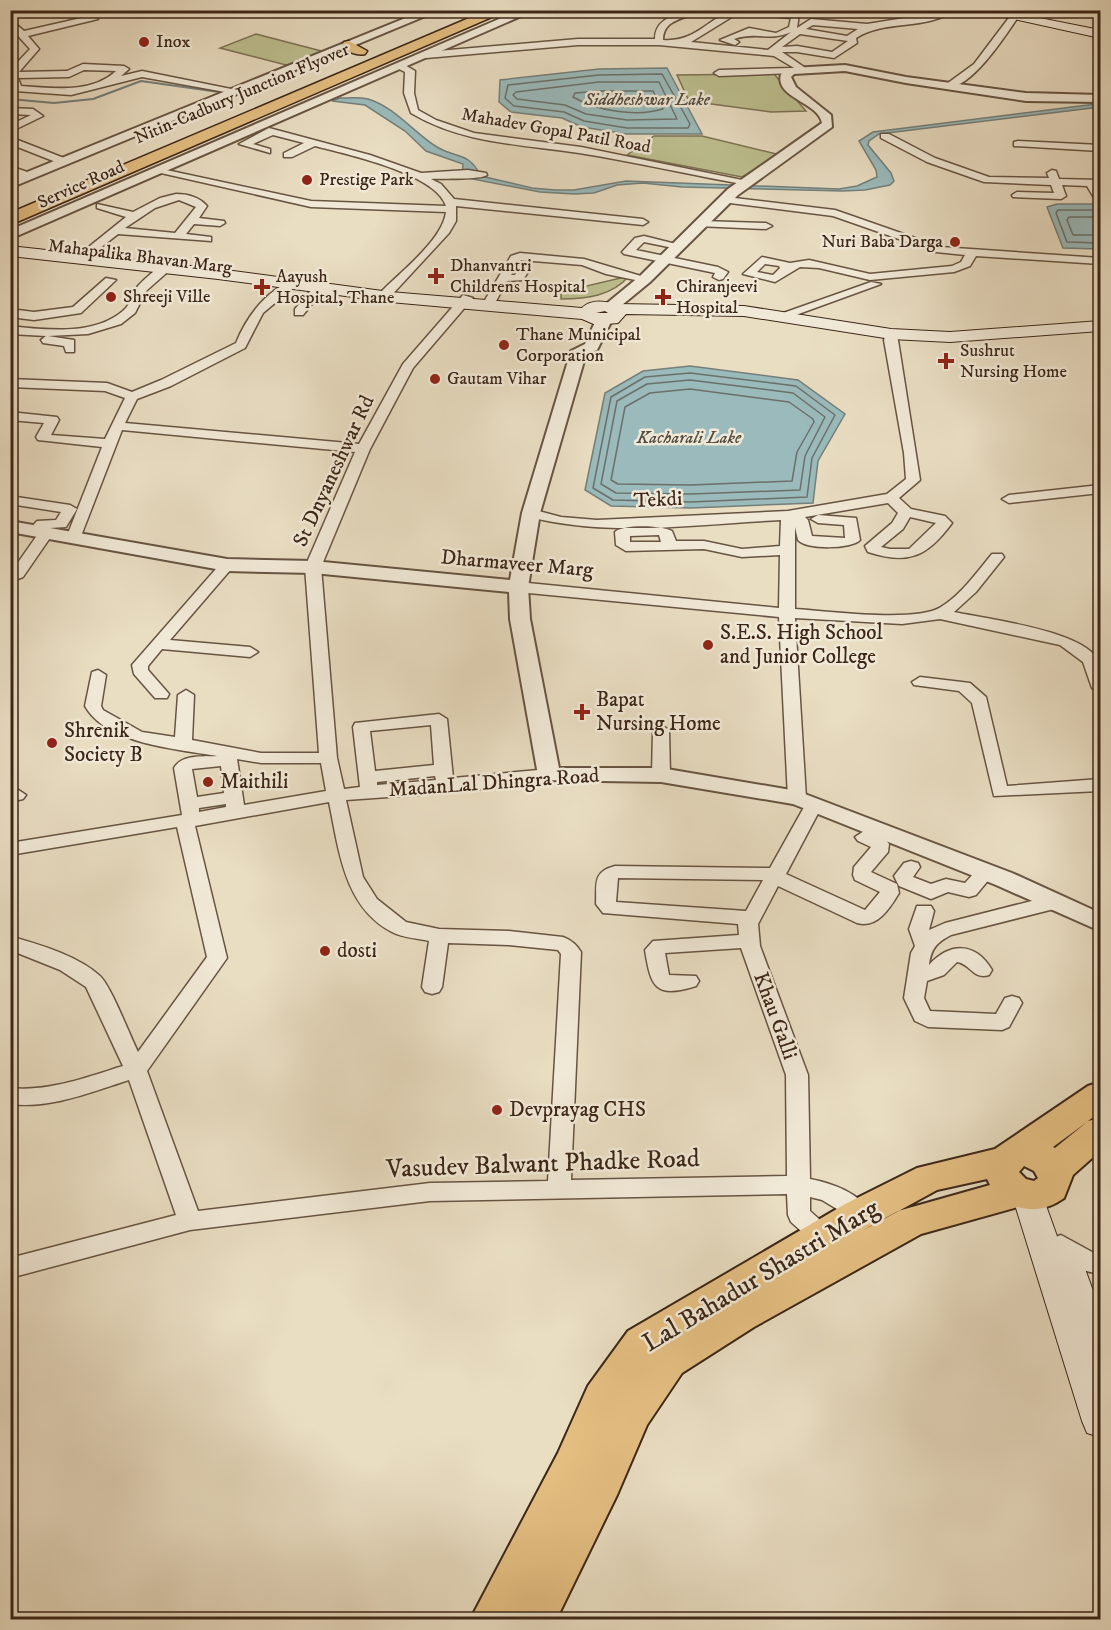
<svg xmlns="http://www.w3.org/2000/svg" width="1111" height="1630" font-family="'IM FELL DW Pica',serif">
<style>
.green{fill:#bdbf8f;stroke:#7c7254;stroke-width:1.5}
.water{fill:#9ababb;stroke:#747f7a;stroke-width:1.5}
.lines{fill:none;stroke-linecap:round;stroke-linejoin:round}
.shore{stroke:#6b706a;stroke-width:1.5}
.stream{stroke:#747f7a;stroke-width:2}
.minor-casing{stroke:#675442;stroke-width:3}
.tertiary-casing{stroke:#675442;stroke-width:4}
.secondary-casing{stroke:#3c2618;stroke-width:2}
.primary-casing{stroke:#3c2618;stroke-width:4}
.trunk-casing{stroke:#3c2618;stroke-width:3}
.minor{fill:#f1e9d7;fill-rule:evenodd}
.tertiary{fill:#f1e9d7;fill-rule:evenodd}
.secondary{fill:#f1e9d7;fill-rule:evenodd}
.primary{fill:#e4be81;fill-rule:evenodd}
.trunk{fill:#e4be81;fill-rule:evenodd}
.poi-dot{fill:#8f2418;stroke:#f1e9d7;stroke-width:2}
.labels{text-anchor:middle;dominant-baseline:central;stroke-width:5;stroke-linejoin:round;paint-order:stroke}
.far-poi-label{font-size:18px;fill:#3c2618;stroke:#f1e9d7;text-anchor:start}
.far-street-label{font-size:18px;fill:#3c2618;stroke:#f1e9d7}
.far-water-label{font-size:18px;font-style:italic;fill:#544b41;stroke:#f1e9d7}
.street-label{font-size:21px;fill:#3c2618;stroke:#f1e9d7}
.poi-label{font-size:21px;fill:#3c2618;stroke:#f1e9d7;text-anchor:start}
.near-street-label{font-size:26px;fill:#3c2618;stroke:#f1e9d7}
</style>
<rect width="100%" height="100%" fill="#e9ddc2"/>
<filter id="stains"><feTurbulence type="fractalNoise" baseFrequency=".00333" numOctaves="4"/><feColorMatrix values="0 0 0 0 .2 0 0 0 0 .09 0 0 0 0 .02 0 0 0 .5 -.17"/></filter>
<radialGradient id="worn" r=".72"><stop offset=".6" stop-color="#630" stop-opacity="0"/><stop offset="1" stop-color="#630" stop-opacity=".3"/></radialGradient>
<path class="green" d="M256,34L325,52L290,66L220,48Z
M774,74L806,111L771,112L689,101L677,75Z
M654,136H702L781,155L742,177L627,155Z
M629,276C612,296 586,299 561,299V292Z"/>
<path class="water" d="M667,68L702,134H626L582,127L562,118L511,112L499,102L500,80L599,69Z
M340,98C349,98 359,97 368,99C395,107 414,133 437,147C457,159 468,151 481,176L532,188L555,190H574L626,181L839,189L857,186L877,177L876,170L859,141L873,132L1088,105L1100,104V107L879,134L869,141L868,145L891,173L894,181L890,185L865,190L843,191L682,187L643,183L617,185L594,193L574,194L540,192L462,177L463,164L426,151L405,131L365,105L332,101Z
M1057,204H1100V249L1063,248L1047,207Z
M690,366L798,380L845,414L818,461L813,503L691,508L611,506L585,490L605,393L643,371Z"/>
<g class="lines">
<path class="shore" d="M662,74L690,124L688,128H627L584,121L564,112L514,106L505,98L508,85L599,75Z
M599,82H659L677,119L627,120L586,114L565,105L517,99L513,95L516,92Z
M600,91H653L663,109C636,117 597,111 573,97L575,93Z
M1100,210H1058L1056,213L1067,242L1100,243
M1100,217H1069L1067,220L1073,235H1100
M690,373L796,386L835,415L812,458L807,497L691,502L613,500L593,488L611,397L645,377Z
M690,380L793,393L825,417L805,456L800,490L691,494L616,493L601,484L617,401L647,384Z
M690,389L789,402L813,419L814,422L797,452L792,481L691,485L618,484L611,480L625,407L650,393Z"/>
<path class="stream" d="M10,99L54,103L93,99L141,81L219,92"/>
<g class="minor-casing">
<path id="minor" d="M89,10H97L98,19L28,36L39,49L19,72L67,71L83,64L124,66L129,69L121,76L142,71L241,91L236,94L142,77L71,95L15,91L10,84V70L30,49L10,27V19L24,31L90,16ZM84,70L116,71C91,94 53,88 21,86L18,78L69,77Z
M688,10H702C687,19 663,18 663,40C700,43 712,10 743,10L691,42L768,50L791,32C769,42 758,31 734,39L739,42L735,45L720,40L749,28L776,33L789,27L791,18L771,16L770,10L799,14L797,28L811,19L867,24L955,10C926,31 885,19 856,38L857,43L834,58L797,52H782L804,67V71L801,72L774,56L659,45H578L426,58L422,55L426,52L578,39H655C655,20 672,16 688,10ZM813,25L858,29L847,36L806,29ZM800,34L848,41L832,52L797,46L782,47Z
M1011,15L1018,17C1006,35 971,89 948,87V83L974,64Z
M397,64H403L415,71L414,93L418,110L436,120L474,133L581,147L752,182L747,185C691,175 636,162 579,153C521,144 463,144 411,113L404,93L405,72L397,68Z
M791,68L796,71L794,73L719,76L714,73L719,70Z
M10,108L33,109L43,116L10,132V125L31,115L10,114Z
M269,128L370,155L421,173L468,170L486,173L487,175C481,180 442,178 431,179L441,184L454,199L643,219L648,222L643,225L456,206V221L449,233L388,299H380V293C399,273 443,240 446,212L311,207L152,171L157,168L311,201L446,206C436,173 345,154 315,146L292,157H284V153L304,143L273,135L253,144L270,149V153L239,144Z
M881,134H889L935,158L989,177L1049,178L1047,173L1052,170L1056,171L1059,179L1100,180V186H1098L1100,202L1096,201L1087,186L1062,185L1066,196L1061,199L1013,197L1012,195L1017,192L1054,193L1051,185L984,182L927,162L881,138Z
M10,137L69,160L70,162L61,164L10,144Z
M1018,141L1100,145V151L1014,146V142Z
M10,166L33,174L34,176L29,179L10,173Z
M176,194C188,194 199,197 207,206L199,218L224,221L225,223L220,226L194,224L186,234L211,237V241L118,234L85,260L75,258L126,217L97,208V204L133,212L160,198ZM179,200L196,207L175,233L125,228L155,208Z
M726,197L835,210L941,247L1100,258V264L976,256L970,266L954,272L870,280L819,268L800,267L775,282L743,274L762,257L790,263L809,260L870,274L952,266L961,262L965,255L936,252L833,216L722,202V198ZM765,264L779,266L780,268L773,275L757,272Z
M701,221L766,223L772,226L766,229L697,226V222Z
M644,236L684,246L678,249L644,242L636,250L718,267L728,272L723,279L719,280L713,277L715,273L624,254L622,252L635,238Z
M520,253L584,259L651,279L645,282L606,274L582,265L521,260L511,275H515L521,265H529L531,267L523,280L507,281L495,303H487L485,300L511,256Z
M170,259L180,261L146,291L135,313L121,324L88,334L48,336L74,340V352H66L64,346L43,343L41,340L46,336L10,334V326C46,330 95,336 124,310C131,304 132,294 138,286C147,276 159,267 170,259Z
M307,275L313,278L295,286L263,313L245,348L171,386L137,399L125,423L359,444L403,364L463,295L473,298L413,368L370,449L321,567L337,758L344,789L360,787L353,727L355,723L439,714L447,719L453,778L549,769L558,775L549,781L445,793L346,800L363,877L377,899L406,922L439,929L509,931L563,937C571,940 576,944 581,952L571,1180L787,1176L786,1075L741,948L665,953L669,975L696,976L699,981L696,986C654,999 651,986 645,950L653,941L739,935L738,924L603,913L596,904C597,884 592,872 615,866L770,868L808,800L814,798L823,804L786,874L865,910L880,892L855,880L853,875L854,867L871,847L858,841L855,837L864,831L886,840L889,844L888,852L871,872L897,884L899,893C890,908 877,929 857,923L778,886L758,924L760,946L808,1075L810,1179C831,1183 861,1193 871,1214L868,1221L860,1223L822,1200L810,1197V1211L836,1234L840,1241L836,1248L828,1251L820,1248L791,1222L788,1215L787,1194L430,1201L190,1230L10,1278V1258L176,1215L129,1080C91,1092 51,1109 10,1104V1088C49,1092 87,1077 123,1066L86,987L60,970L10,950V936C40,945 77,955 100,976C111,986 130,1036 138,1052L207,957L177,827L10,855V843L182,815L174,768C182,754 202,757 217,756C177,749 106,744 85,706L92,672L98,670L106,675L101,706L103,710L142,732L175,737L178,695L186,690L194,695L192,740L261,753H319L305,567L355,452L122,430L81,536L74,540L67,536L102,447L38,440L36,437L44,423L10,420V412L57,417L59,420L51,435L105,439L125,398L105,391L10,387V379L107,383L132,392L161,380L236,343C249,311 272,284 307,275ZM431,725L434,765L375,771L370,731ZM237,759L261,763H321L326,791L244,805ZM221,766L224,793L197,797L192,769ZM435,776L436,780L377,785V782ZM329,802C339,850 344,907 392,932C403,938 417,938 429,941L422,987L425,992L432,994L439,992L442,987L448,943L509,945L558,950L561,954L548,1181L430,1183L198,1211L147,1071L227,958L195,826ZM226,804V807L199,812V808ZM618,878L763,880L746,911L616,902Z
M106,278L116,280L81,313L34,320L10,317V309L34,312L73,307Z
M871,282L881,284L782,320L772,317Z
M315,286L325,288L303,315H295V309Z
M891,330L897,334L920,480L899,498L911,509L945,516L952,523C927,557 908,565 868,552L865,546L892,523L898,513L888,503L805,517L808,520L812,536L845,538L844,525L818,523L811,519L818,515L856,518L860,540C852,549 807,550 798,540L795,527V609C826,611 916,623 941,607C961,595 977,572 992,554H1002L1004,557L976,592L954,612C985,619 1092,631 1100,665C1103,673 1100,684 1100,693L1092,688L1083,662L1060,645L940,619L902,624L795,618L806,798L797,804L788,798L779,617L518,592L510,587L518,582L779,608L780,555L742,557L704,549L626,551L616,545L615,532C623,524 661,525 672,531L676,541H704L742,549L780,546L781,520C697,524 608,538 526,516L524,513L531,509L561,517L597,520L788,511L887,494L906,479L904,453L884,340L887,331ZM910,517L936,523L909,549H890L881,547L903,529ZM659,535L661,542H630V536Z
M1100,485V493L1009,503L1002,499L1009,495Z
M10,496L70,505L77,509L66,527L50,528L54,532L23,577L18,579L10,574L38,534L31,533L29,530L37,521L56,520L61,512L10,504Z
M227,560L232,562L235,565L232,568L170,640L250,647L258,652L250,657L162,649L148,666V670L169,694L167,698H155L134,674L132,665L222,562Z
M920,677L970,683L986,697L1007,786L1100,779V791L994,796L972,703L959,691L914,685L912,682Z
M661,725L669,730L670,775L661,781L652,775L653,730Z
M17,789L26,795L23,799L10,802V790Z
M911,861L918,863L920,867L913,877L931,884L946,879L965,883C974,874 979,864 993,868L995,872L976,895L969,897L948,892L931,899L899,886L894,876L904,863Z
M1055,895L1062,897L1065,902L1062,907L951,935C936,943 931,949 929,965C949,943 975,941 992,970L989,975C973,980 971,964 957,962L944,975L927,981L924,998L930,1011L996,1014L1005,998L1012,996L1019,998L1022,1003L1009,1027L1002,1030L928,1027L915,1021L904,998L911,953L915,946L909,929L917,906H931L934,911L929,930L945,923Z
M1061,1235L1092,1252L1100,1253V1273C1083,1273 1057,1261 1049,1245L1053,1238Z"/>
</g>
<g class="tertiary-casing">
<path id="tertiary" d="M425,10H440L10,188V179Z
M520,10H535L10,239V230Z
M845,65L906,77L1026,93L1100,95V102L1026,101L906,83L845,71L794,74L791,77L796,87L831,115L832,127L738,195L650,282L616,310H606L604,307L606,304L640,276L728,189L822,123C819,102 774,98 781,74L791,68Z
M604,315L612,320L597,350L586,354L540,513L528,587L530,619L559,768H661L797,791L1012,873L1100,913V931L996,885L793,804L661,782L541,780L538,775L510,619L509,592L313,573L227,571L10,532V521L227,559L313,561L510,580L522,513L571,351L585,344L596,320Z"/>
</g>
<g class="secondary-casing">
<path id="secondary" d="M973,10H1000L1100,30V38Z
M10,246L218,269L390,292L582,308C590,299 605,301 616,304L744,306L891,329L950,332L1100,321V331L950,342L891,339L744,316L626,314L618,323L596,325L582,319L390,302L218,279L10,256ZM605,311L608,313H596Z
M1028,1182L1039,1186L1063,1253L1068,1251L1080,1255L1100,1310V1437L1087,1433L1082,1421L1012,1195L1017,1186Z"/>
</g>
<g class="primary-casing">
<path id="primary" d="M1100,1082V1112L1088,1121L1100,1118V1151L1073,1175L1064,1198C1050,1208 1035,1212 1018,1207L921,1234L754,1327L682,1373L647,1425L617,1495L556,1620H470L558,1453L588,1386L628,1331L847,1203L917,1168L995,1149L1088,1086ZM1087,1122L1055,1148L1053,1147ZM1024,1166L1034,1171L1038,1178L1034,1181L1026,1179L1019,1172ZM987,1179L990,1185L898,1211L863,1230L873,1225L937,1190Z"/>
</g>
<g class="trunk-casing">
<path id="trunk" d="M488,10H508L10,225V213Z
M349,41L367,51L365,54C357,56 347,52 342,45L344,42Z"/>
</g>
<use href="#minor" class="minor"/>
<use href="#tertiary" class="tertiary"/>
<use href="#secondary" class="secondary"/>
<use href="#primary" class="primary"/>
<use href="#trunk" class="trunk"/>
</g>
<g class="poi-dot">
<circle cx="144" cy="42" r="6"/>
<circle cx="307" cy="180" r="6"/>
<circle cx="955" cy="242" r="6"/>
<path d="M433 267h6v6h6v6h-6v6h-6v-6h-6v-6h6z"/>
<path d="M259 278h6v6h6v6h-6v6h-6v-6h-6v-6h6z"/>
<circle cx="111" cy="297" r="6"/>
<path d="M660 288h6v6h6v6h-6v6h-6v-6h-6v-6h6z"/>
<circle cx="504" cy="345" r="6"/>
<path d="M943 352h6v6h6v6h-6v6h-6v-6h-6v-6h6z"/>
<circle cx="435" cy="379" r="6"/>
<circle cx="708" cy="645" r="6"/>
<path d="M579 703h6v6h6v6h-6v6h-6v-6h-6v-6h6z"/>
<circle cx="52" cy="743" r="6"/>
<circle cx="208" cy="782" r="6"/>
<circle cx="325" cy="951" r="6"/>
<circle cx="497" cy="1110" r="6"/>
</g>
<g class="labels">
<g class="far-poi-label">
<text x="156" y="42">Inox</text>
<text x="319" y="180">Prestige Park</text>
<text x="943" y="242" text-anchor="end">Nuri Baba Darga</text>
<text x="450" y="266">Dhanvantri<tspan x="450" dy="21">Childrens Hospital</tspan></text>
<text x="276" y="277">Aayush<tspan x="276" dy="21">Hospital, Thane</tspan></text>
<text x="676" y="287">Chiranjeevi<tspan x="676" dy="21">Hospital</tspan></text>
<text x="123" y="297">Shreeji Ville</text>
<text x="516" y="335">Thane Municipal<tspan x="516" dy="21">Corporation</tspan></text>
<text x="960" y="351">Sushrut<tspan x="960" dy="21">Nursing Home</tspan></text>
<text x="447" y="379">Gautam Vihar</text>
</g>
<g class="far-street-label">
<text transform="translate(242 94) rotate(-23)">Nitin-Cadbury Junction Flyover</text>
<text transform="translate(556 131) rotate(10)">Mahadev Gopal Patil Road</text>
<text transform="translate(81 185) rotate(-24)">Service Road</text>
<text transform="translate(140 257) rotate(7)">Mahapalika Bhavan Marg</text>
</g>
<g class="far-water-label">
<text x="647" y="100">Siddheshwar Lake</text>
<text x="689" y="438">Kacharali Lake</text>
</g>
<g class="street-label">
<text transform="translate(334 471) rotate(-65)">St Dnyaneshwar Rd</text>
<text transform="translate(658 500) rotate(-3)">Tekdi</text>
<text transform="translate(517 564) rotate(5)">Dharmaveer Marg</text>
<text transform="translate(494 783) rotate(-4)">MadanLal Dhingra Road</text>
<text transform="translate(775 1016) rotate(70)">Khau Galli</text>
</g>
<g class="poi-label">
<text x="720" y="633">S.E.S. High School<tspan x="720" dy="24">and Junior College</tspan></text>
<text x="596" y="700">Bapat<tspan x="596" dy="24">Nursing Home</tspan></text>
<text x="64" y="731">Shrenik<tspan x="64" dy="24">Society B</tspan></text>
<text x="220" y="782">Maithili</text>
<text x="337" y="951">dosti</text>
<text x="509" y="1110">Devprayag CHS</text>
</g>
<g class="near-street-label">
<text transform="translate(543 1164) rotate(-2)">Vasudev Balwant Phadke Road</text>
<text transform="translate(761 1276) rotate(-31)">Lal Bahadur Shastri Marg</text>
</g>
</g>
<rect width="1111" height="1630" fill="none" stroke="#e9ddc2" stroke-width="36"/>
<rect x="12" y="12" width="1087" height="1606" fill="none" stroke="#3c2618" stroke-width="3"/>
<rect x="18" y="18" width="1075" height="1594" fill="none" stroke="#3c2618" stroke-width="1.5"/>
<rect width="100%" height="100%" filter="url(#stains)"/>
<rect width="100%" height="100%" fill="url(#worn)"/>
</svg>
